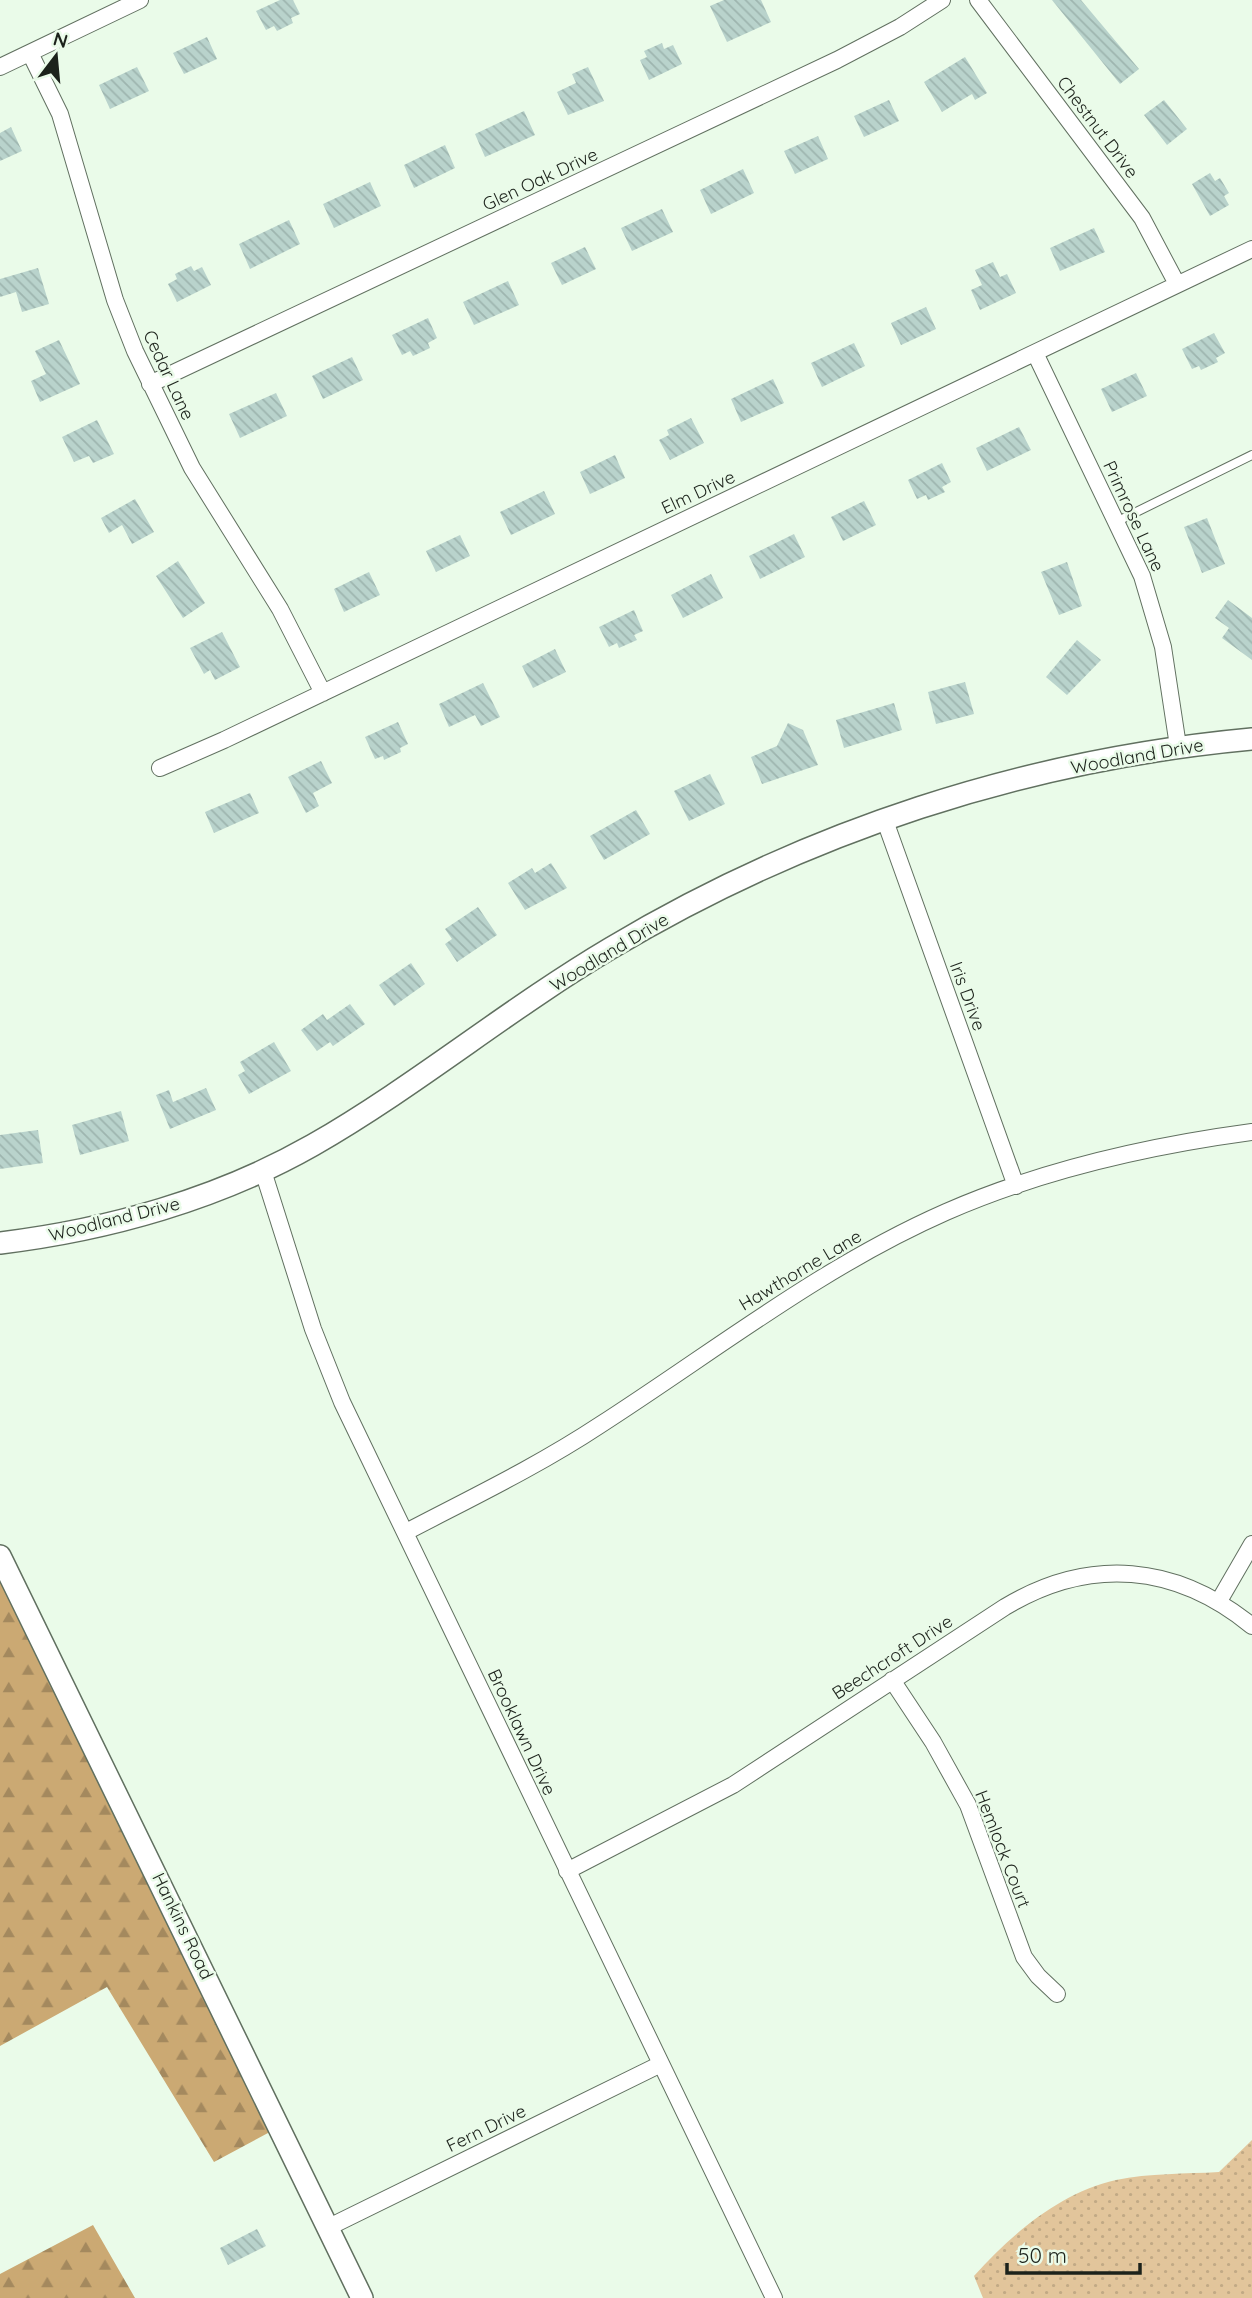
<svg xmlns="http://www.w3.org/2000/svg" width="1252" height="2298" font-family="Quicksand,sans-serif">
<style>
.grass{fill:url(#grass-dots)}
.forest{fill:url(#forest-firs)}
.building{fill:url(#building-back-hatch)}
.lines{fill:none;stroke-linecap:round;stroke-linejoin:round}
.lane-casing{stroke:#617060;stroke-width:10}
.street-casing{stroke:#617060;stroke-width:18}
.secondary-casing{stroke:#617060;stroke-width:24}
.lane{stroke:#fff;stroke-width:8}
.street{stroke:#fff;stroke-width:16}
.secondary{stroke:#fff;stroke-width:21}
.labels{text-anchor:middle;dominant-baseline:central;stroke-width:5;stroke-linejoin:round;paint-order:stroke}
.street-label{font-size:18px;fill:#1c221b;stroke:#eafbe9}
</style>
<defs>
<pattern id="grass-dots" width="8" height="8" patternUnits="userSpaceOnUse" patternTransform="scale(1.75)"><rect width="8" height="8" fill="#e2c59b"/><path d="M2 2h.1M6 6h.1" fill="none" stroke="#c1a985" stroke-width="1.8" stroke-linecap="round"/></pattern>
<pattern id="forest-firs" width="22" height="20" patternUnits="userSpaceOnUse" patternTransform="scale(1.75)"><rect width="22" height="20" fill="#cba973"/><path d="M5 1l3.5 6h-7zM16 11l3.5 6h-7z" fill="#a4895e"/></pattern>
<pattern id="building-back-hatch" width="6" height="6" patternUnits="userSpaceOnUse" patternTransform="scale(1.75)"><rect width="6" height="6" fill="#b9d3cc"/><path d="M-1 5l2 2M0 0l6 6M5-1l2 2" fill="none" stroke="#9eb5af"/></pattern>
</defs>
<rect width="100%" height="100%" fill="#eafbe9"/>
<path class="grass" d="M1252,2140V2298H983L974,2276C1012,2234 1059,2193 1116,2180C1149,2173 1186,2174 1219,2172Z"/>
<path class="forest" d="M0,1556L281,2126L214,2162L107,1987L0,2046Z
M93,2225L135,2298H0V2274Z"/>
<path class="building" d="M280,0H293L300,14L291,18L293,23L277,31L274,26L266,30L256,11Z
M724,0H761L771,22L727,42L710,6Z
M1052,0H1081L1139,69L1120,84Z
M207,37L217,59L184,74L173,53Z
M662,43L664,49L673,45L682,64L649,80L640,60L647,57L644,51Z
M965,57L987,93L975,100L972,94L942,112L924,82Z
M137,67L149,91L110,109L99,85Z
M588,67L604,101L568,115L557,92L576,83L572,74Z
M889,100L899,121L864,137L854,116Z
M1164,100L1187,129L1167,145L1144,115Z
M524,111L535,135L485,157L475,134Z
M11,127L22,151L0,161V133Z
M818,136L828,159L795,174L784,151Z
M445,145L455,168L414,188L404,165Z
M743,169L754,193L711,214L700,190Z
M1210,173L1215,181L1220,178L1229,193L1224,196L1229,205L1210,216L1192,184Z
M370,182L381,206L334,228L323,204Z
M662,209L673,232L632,251L621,228Z
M289,220L300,244L250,269L239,244Z
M1094,228L1105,252L1060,271L1050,248Z
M585,247L596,269L562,285L551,263Z
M993,262L1000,277L1007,274L1016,293L980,310L971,290L982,285L975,270Z
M191,266L194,271L202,267L211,285L177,302L168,284L177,279L175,274Z
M38,268L49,304L22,312L16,292L0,297V279Z
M508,281L519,305L474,325L463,302Z
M926,307L936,329L901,345L891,323Z
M428,318L437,338L428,343L430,348L413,356L410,351L402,355L392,335Z
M1214,333L1225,353L1216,358L1218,362L1201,370L1199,366L1192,369L1182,349Z
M59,340L80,384L40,402L31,381L46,374L35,351Z
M854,343L865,366L822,387L811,363Z
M352,357L363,380L323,399L312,376Z
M1136,373L1147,396L1112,412L1101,389Z
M773,379L784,403L741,422L731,399Z
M276,393L287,416L240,438L229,414Z
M691,418L704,443L670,460L659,440L669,435L667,430Z
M97,420L114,454L93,463L89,456L74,462L62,437Z
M1019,427L1031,450L987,471L976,448Z
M615,455L625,478L590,494L580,472Z
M942,463L951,482L942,487L945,492L928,500L926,495L917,499L908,480Z
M544,491L555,514L511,535L500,512Z
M135,499L154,532L132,544L122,525L109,533L101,518Z
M864,501L876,525L843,541L831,517Z
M1207,518L1225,564L1202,573L1184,527Z
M794,534L805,557L760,579L749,556Z
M460,535L470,556L436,572L426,551Z
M178,561L205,603L183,618L156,576Z
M1067,562L1082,606L1059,615L1041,572Z
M369,572L380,595L344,612L334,589Z
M711,574L723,598L683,618L671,595Z
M1228,600L1252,618V660L1222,638L1229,628L1215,618Z
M634,610L643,631L634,635L637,640L619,648L617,643L609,647L599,627Z
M222,632L240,667L215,680L210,670L204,674L190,648Z
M1077,640L1101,660L1067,695L1046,677Z
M555,649L566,672L533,688L522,666Z
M965,682L974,714L936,724L928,692Z
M483,683L500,717L481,726L475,715L449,727L439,704Z
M894,703L902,730L844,748L836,720Z
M398,722L408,744L400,748L401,752L384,760L383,756L375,759L365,737Z
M788,723L803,730L818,765L762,784L751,757L777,746Z
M321,761L332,783L313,793L319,806L306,813L288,777Z
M710,774L725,804L689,821L674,791Z
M250,793L259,813L214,833L205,812Z
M636,810L650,834L604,860L590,836Z
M551,863L567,888L525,910L508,883L532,868L535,873Z
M478,907L497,935L457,962L445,944L452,939L445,929Z
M411,963L425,984L394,1006L379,985Z
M350,1004L365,1024L333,1046L330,1042L317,1051L301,1030L323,1014L327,1020Z
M274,1042L291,1071L249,1094L238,1075L245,1071L240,1062Z
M206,1088L216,1110L170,1129L156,1095L169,1090L173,1102Z
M121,1111L129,1141L80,1155L72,1125Z
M38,1130L43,1163L0,1169V1135Z
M257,2229L266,2246L228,2265L220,2248Z"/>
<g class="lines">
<g class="lane-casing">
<path id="lane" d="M1118,521L1252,455"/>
</g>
<g class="street-casing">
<path id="street" d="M978,0L1142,218L1177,284
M30,53L60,114L115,300L135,351L192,468L280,609L323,693
M0,67L140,0
M1035,353L1142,576L1163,647L1178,746
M150,384L837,60L900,27L942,0
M160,768L224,740L1252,249
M884,818L1016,1186
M263,1171L313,1329L342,1402L774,2298
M406,1532C471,1498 538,1466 600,1425C715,1351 821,1267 946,1212C1042,1170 1148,1146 1252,1132
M1219,1601L1252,1544
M892,1680L933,1742L968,1805L1024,1957L1038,1976L1057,1994
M567,1871L733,1785L1005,1607C1090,1556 1176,1564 1252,1626
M329,2227L661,2064"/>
</g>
<g class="secondary-casing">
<path id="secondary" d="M0,1243C108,1230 218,1199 313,1145C416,1086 508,1009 611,948C807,831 1025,760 1252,739
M0,1556L362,2298"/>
</g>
<use href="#lane" class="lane"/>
<use href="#street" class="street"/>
<use href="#secondary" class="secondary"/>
</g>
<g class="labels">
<g class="street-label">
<text transform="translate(1098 127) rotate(53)">Chestnut Drive</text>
<text transform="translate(540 179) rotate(-25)">Glen Oak Drive</text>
<text transform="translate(169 375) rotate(65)">Cedar Lane</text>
<text transform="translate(698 492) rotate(-25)">Elm Drive</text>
<text transform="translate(1134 516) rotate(65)">Primrose Lane</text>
<text transform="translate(1137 756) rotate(-10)">Woodland Drive</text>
<text transform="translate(609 952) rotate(-31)">Woodland Drive</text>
<text transform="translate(968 996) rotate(70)">Iris Drive</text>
<text transform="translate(114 1219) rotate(-14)">Woodland Drive</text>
<text transform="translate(800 1270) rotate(-31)">Hawthorne Lane</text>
<text transform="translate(892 1657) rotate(-33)">Beechcroft Drive</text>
<text transform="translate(522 1732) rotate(65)">Brooklawn Drive</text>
<text transform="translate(1003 1849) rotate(69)">Hemlock Court</text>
<text transform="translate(183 1926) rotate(64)">Hankins Road</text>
<text transform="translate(486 2128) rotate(-26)">Fern Drive</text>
</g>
</g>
<g transform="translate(56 56) rotate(16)" stroke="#eafbe9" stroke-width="5" paint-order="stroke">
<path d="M0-5L12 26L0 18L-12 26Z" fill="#1c221b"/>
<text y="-10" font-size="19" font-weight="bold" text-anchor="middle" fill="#1c221b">N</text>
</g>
<path d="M1007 2263v10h133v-10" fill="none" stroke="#1c221b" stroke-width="3.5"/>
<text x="1018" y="2263" font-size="21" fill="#1c221b" stroke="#eafbe9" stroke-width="5" paint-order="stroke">50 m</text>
</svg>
